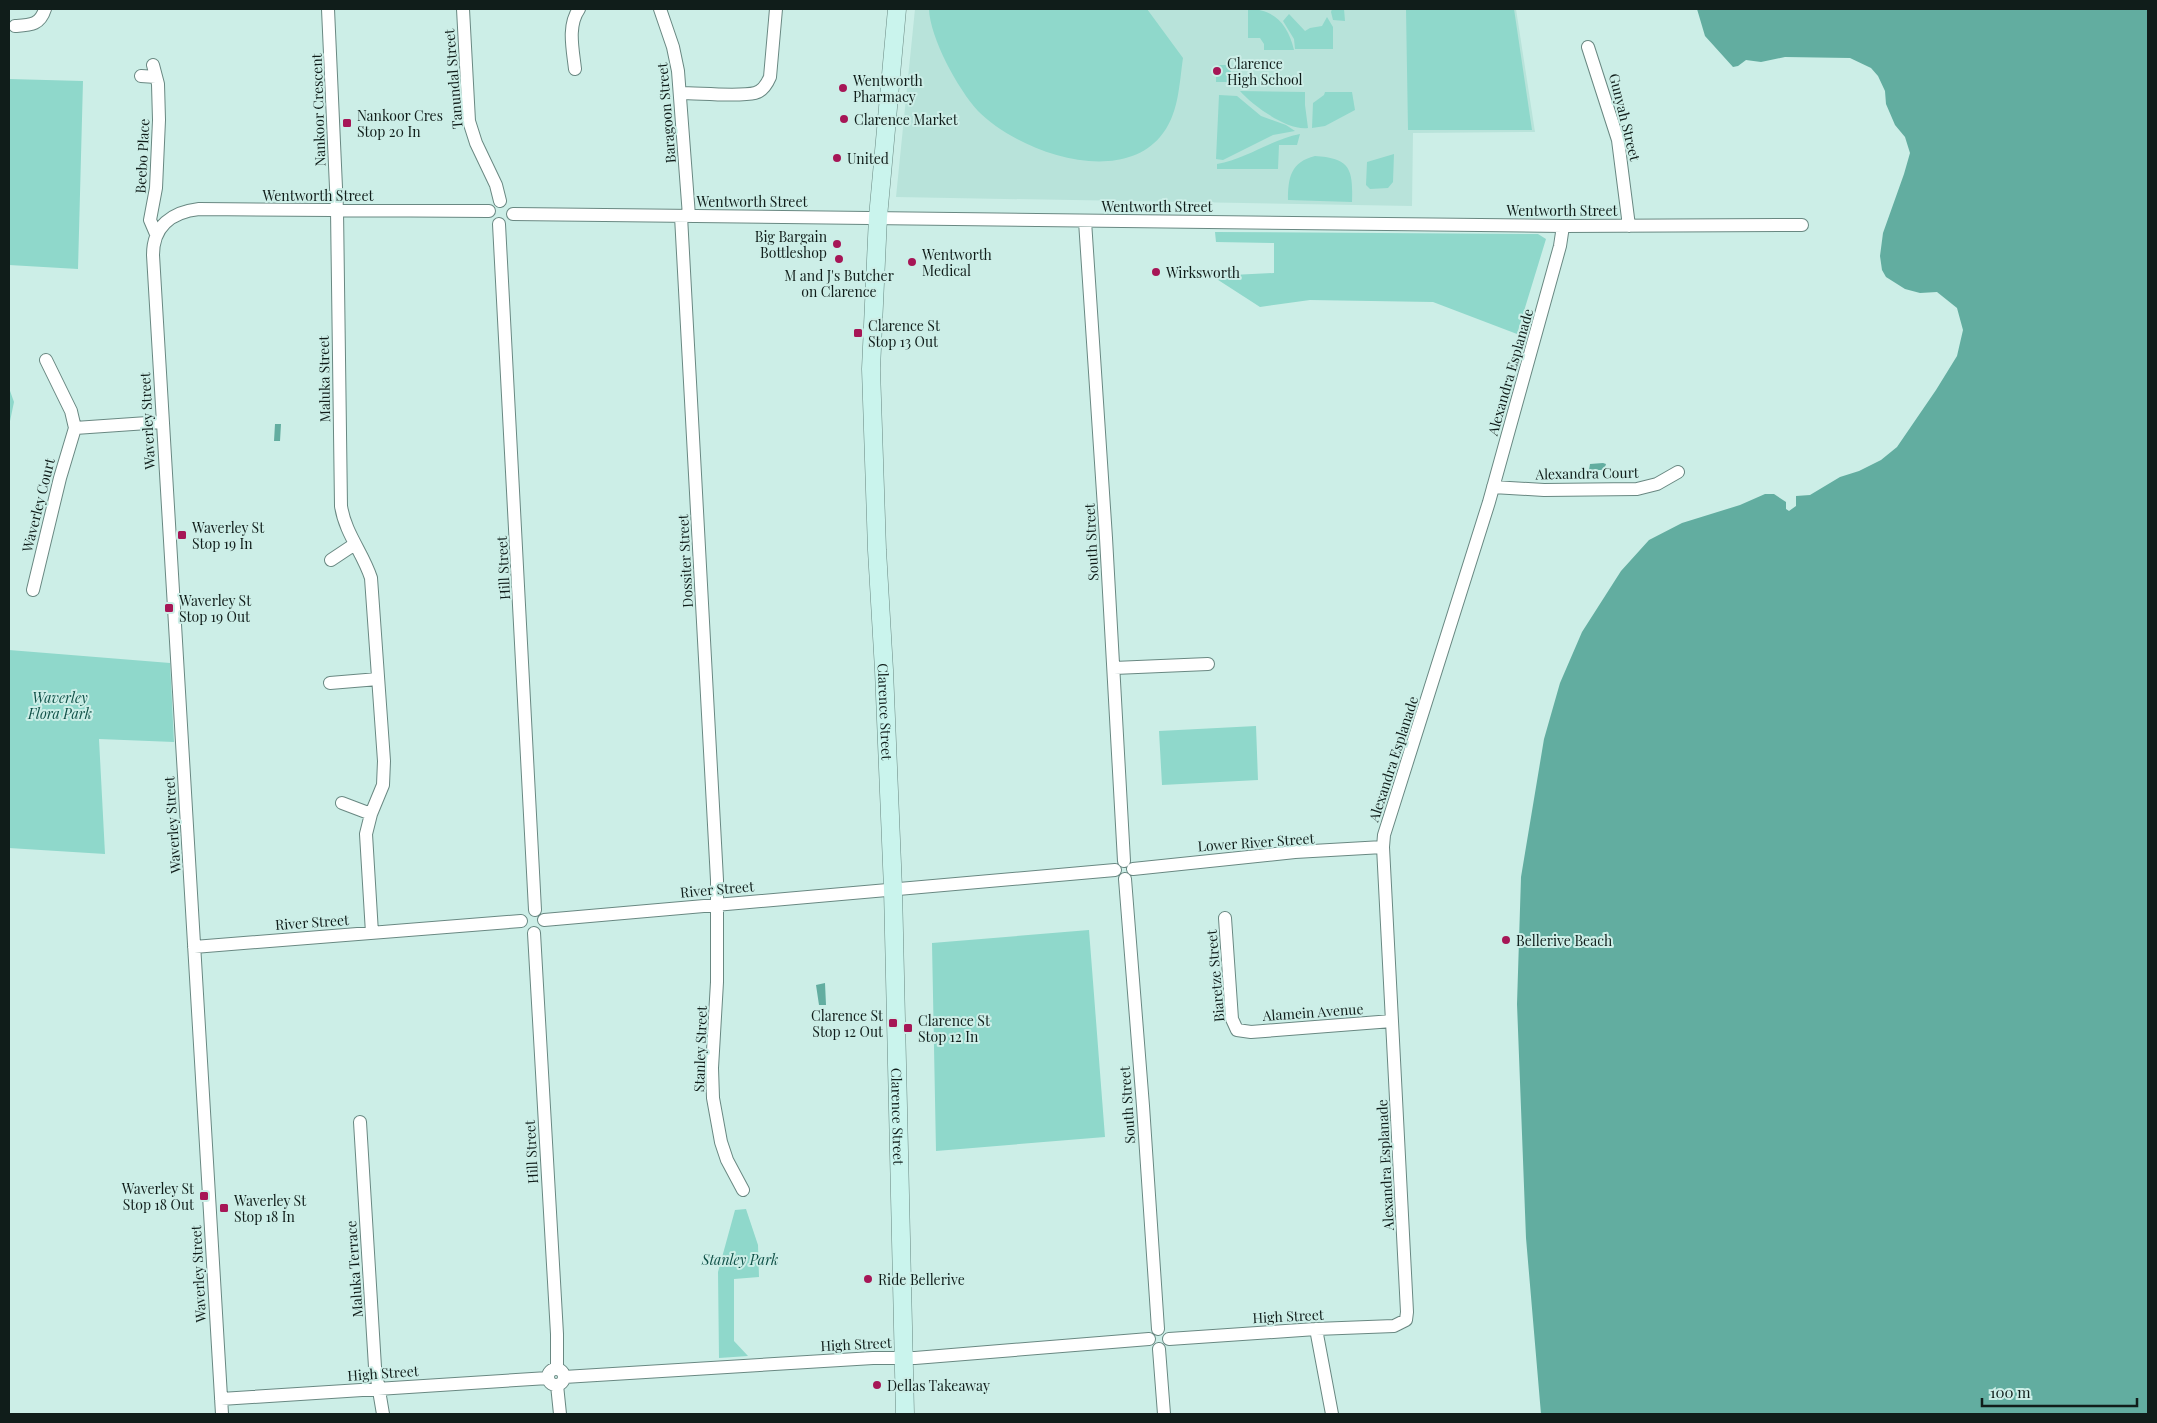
<svg xmlns="http://www.w3.org/2000/svg" width="2157" height="1423" font-family="'Playfair Display',serif">
<style>
.built{fill:#b8e3da}
.green{fill:#8fd8cb}
.water{fill:#62ada0}
.lines{fill:none;stroke-linecap:round;stroke-linejoin:round}
.minor-casing{stroke:#698882;stroke-width:14}
.secondary-casing{stroke:#698882;stroke-width:19}
.minor{stroke:#fff;stroke-width:12}
.secondary{stroke:#caf4ed;stroke-width:18}
.poi-dot{fill:#a61656;stroke:#cceee7;stroke-width:2}
.labels{text-anchor:middle;dominant-baseline:central;stroke-width:4;stroke-linejoin:round;paint-order:stroke}
.poi-label{font-size:14px;fill:#101d1a;stroke:#cceee7;text-anchor:start}
.street-label{font-size:14px;fill:#101d1a;stroke:#cceee7}
.park-label{font-size:14px;font-style:italic;fill:#105148;stroke:#cceee7}
</style>
<rect width="100%" height="100%" fill="#cceee7"/>
<path class="built" d="M915,9H1516L1535,132L1413,133L1412,206L896,197Z"/>
<path class="green" d="M929,9H1147L1183,58C1179,85 1179,115 1160,137C1117,187 1017,151 978,111C958,89 930,38 929,9Z
M1248,9C1275,9 1288,25 1294,50H1264V44L1260,38H1248Z
M1332,9H1344L1345,21L1333,20L1331,12Z
M1406,9H1514L1532,130H1408Z
M1289,14L1305,31L1310,28L1322,26L1327,17L1333,27V49H1295L1294,39L1283,21Z
M1216,65H1231V82H1216Z
M9,79L83,81L78,269L9,265Z
M1240,91L1305,92V105L1308,128C1288,131 1253,106 1240,91Z
M1325,92H1352L1355,110L1325,126L1312,128L1313,103L1324,95Z
M1219,95L1237,96L1261,116L1286,125L1295,131L1273,135L1223,160L1216,159Z
M1300,134L1297,145H1279L1278,169H1217V164C1246,159 1270,140 1300,134Z
M1394,154L1393,182L1388,188L1370,189L1366,185L1367,162Z
M1315,156C1351,158 1353,170 1352,202L1288,200C1288,177 1291,162 1315,156Z
M1215,232L1538,234L1546,239L1517,334L1433,302L1310,300L1260,307L1212,276L1274,273V243L1216,242Z
M9,388L14,402L9,426Z
M9,650L170,663L174,742L99,739L105,854L9,848Z
M1256,726L1258,780L1162,785L1159,731Z
M1089,930L1105,1137L936,1151L932,943Z
M746,1209L758,1245L759,1277L734,1279V1341L748,1356L719,1358L718,1272L735,1210Z"/>
<path class="water" d="M1697,9H2148V1414H1541L1526,1238L1517,1004L1521,877L1544,739L1560,683L1582,632L1621,571L1649,540L1682,523L1740,505L1765,494H1774L1786,502V509L1789,511L1796,506V496L1810,495L1840,477L1859,471L1881,460L1897,447L1936,390L1957,356L1963,330L1957,308L1937,292L1920,293L1905,289L1886,277L1882,270L1880,256L1883,233L1904,174L1910,153L1905,137L1895,125L1886,104L1885,91L1878,76L1871,68L1850,58L1785,57L1761,62L1746,60L1738,66L1733,67L1705,36Z
M275,424H281L280,441H274Z
M1603,463L1606,464L1604,470H1589L1590,464Z
M825,983L826,1005H819L816,985Z"/>
<g class="lines">
<g class="minor-casing">
<path id="minor" d="M328,9L337,210L341,506C345,533 363,553 371,578L384,761L383,785L371,814L366,834L372,933
M463,9L469,121L476,143L496,185L500,201
M660,9L673,47L678,71L689,216
M15,26C31,25 40,25 45,9
M1588,47L1618,140L1629,226
M153,65L158,84L159,120L156,188L150,220L156,234
M575,69C573,50 567,26 579,9
M141,76L156,77
M680,93C699,93 739,97 755,93C763,91 767,84 770,77L776,9
M513,214L1563,226L1802,225
M681,216L717,880V982L712,1068L713,1098L721,1142L727,1160L743,1190
M1085,221L1106,538L1124,861
M499,224L535,910
M46,360L71,411L75,428
M1493,487L1544,490L1637,489L1657,484L1678,472
M331,560L355,544
M33,590L60,478L75,428L162,422
M1114,668L1208,664
M330,683L378,679
M342,803L371,814
M1133,869L1295,852L1383,847
M1125,879L1143,1106L1158,1329
M1225,918L1232,1019L1237,1030L1251,1032L1392,1021
M544,920L1115,870
M534,933L557,1334V1369
M194,947L521,921
M360,1122L375,1367L383,1414
M1316,1329L1332,1414
M1169,1339L1316,1329L1394,1326L1406,1320L1407,1312L1383,847L1384,835L1489,502L1560,246L1563,226
M1159,1349L1164,1414
M548 1377a8 8 0 1 1 16 0a8 8 0 1 1-16 0Z
M564,1377L873,1358H915L1149,1339
M557,1385L560,1414
M221,1399L548,1378
M222,1414L153,255C153,226 172,212 199,209L489,211"/>
</g>
<g class="secondary-casing">
<g id="secondary">
<path id="s1" d="M897,9L878,217L871,369L877,550L884,670L893,889L905,1414"/>
</g>
</g>
<use href="#minor" class="minor"/>
<use href="#secondary" class="secondary"/>
</g>
<g class="poi-dot">
<circle cx="1217" cy="71" r="5"/>
<circle cx="843" cy="88" r="5"/>
<circle cx="844" cy="119" r="5"/>
<rect x="342" y="118" width="10" height="10" rx="2.5"/>
<circle cx="837" cy="158" r="5"/>
<circle cx="837" cy="244" r="5"/>
<circle cx="839" cy="259" r="5"/>
<circle cx="912" cy="262" r="5"/>
<circle cx="1156" cy="272" r="5"/>
<rect x="853" y="328" width="10" height="10" rx="2.5"/>
<rect x="177" y="530" width="10" height="10" rx="2.5"/>
<rect x="164" y="603" width="10" height="10" rx="2.5"/>
<circle cx="1506" cy="940" r="5"/>
<rect x="888" y="1018" width="10" height="10" rx="2.5"/>
<rect x="903" y="1023" width="10" height="10" rx="2.5"/>
<rect x="199" y="1191" width="10" height="10" rx="2.5"/>
<rect x="219" y="1203" width="10" height="10" rx="2.5"/>
<circle cx="868" cy="1279" r="5"/>
<circle cx="877" cy="1385" r="5"/>
</g>
<g class="labels">
<g class="poi-label">
<text x="1227" y="63">Clarence<tspan x="1227" dy="16">High School</tspan></text>
<text x="853" y="80">Wentworth<tspan x="853" dy="16">Pharmacy</tspan></text>
<text x="357" y="115">Nankoor Cres<tspan x="357" dy="16">Stop 20 In</tspan></text>
<text x="854" y="119">Clarence Market</text>
<text x="847" y="158">United</text>
<text x="827" y="236" text-anchor="end">Big Bargain<tspan x="827" dy="16">Bottleshop</tspan></text>
<text x="922" y="254">Wentworth<tspan x="922" dy="16">Medical</tspan></text>
<text x="1166" y="272">Wirksworth</text>
<text x="839" y="275" text-anchor="middle">M and J's Butcher<tspan x="839" dy="16">on Clarence</tspan></text>
<text x="868" y="325">Clarence St<tspan x="868" dy="16">Stop 13 Out</tspan></text>
<text x="192" y="527">Waverley St<tspan x="192" dy="16">Stop 19 In</tspan></text>
<text x="179" y="600">Waverley St<tspan x="179" dy="16">Stop 19 Out</tspan></text>
<text x="1516" y="940">Bellerive Beach</text>
<text x="883" y="1015" text-anchor="end">Clarence St<tspan x="883" dy="16">Stop 12 Out</tspan></text>
<text x="918" y="1020">Clarence St<tspan x="918" dy="16">Stop 12 In</tspan></text>
<text x="194" y="1188" text-anchor="end">Waverley St<tspan x="194" dy="16">Stop 18 Out</tspan></text>
<text x="234" y="1200">Waverley St<tspan x="234" dy="16">Stop 18 In</tspan></text>
<text x="878" y="1279">Ride Bellerive</text>
<text x="887" y="1385">Dellas Takeaway</text>
</g>
<g class="street-label">
<text transform="translate(453 79) rotate(-95)">Tanundal Street</text>
<text transform="translate(318 110) rotate(-92)">Nankoor Crescent</text>
<text transform="translate(666 113) rotate(-95)">Baragoon Street</text>
<text transform="translate(1625 117) rotate(76)">Gunyah Street</text>
<text transform="translate(142 156) rotate(-87)">Beebo Place</text>
<text x="318" y="195">Wentworth Street</text>
<text x="752" y="201">Wentworth Street</text>
<text x="1157" y="206">Wentworth Street</text>
<text x="1562" y="210">Wentworth Street</text>
<text transform="translate(1510 372) rotate(-74)">Alexandra Esplanade</text>
<text transform="translate(324 379) rotate(-91)">Maluka Street</text>
<text transform="translate(147 421) rotate(-93)">Waverley Street</text>
<text transform="translate(1587 473) rotate(-1)">Alexandra Court</text>
<text transform="translate(38 505) rotate(-76)">Waverley Court</text>
<text transform="translate(1091 542) rotate(-93)">South Street</text>
<text transform="translate(685 561) rotate(-93)">Dossiter Street</text>
<text transform="translate(503 568) rotate(-93)">Hill Street</text>
<text stroke="none"><textPath href="#s1" startOffset="704">Clarence Street</textPath></text>
<text transform="translate(1393 759) rotate(-72)">Alexandra Esplanade</text>
<text transform="translate(172 825) rotate(-94)">Waverley Street</text>
<text transform="translate(1256 842) rotate(-4)">Lower River Street</text>
<text transform="translate(717 889) rotate(-5)">River Street</text>
<text transform="translate(312 922) rotate(-4)">River Street</text>
<text transform="translate(1215 976) rotate(-95)">Biaretze Street</text>
<text transform="translate(1313 1012) rotate(-4)">Alamein Avenue</text>
<text transform="translate(700 1049) rotate(-88)">Stanley Street</text>
<text transform="translate(1127 1105) rotate(-94)">South Street</text>
<text stroke="none"><textPath href="#s1" startOffset="1109">Clarence Street</textPath></text>
<text transform="translate(531 1152) rotate(-93)">Hill Street</text>
<text transform="translate(1385 1165) rotate(-93)">Alexandra Esplanade</text>
<text transform="translate(354 1269) rotate(-94)">Maluka Terrace</text>
<text transform="translate(198 1274) rotate(-93)">Waverley Street</text>
<text transform="translate(1288 1316) rotate(-3)">High Street</text>
<text transform="translate(856 1344) rotate(-3)">High Street</text>
<text transform="translate(383 1373) rotate(-4)">High Street</text>
</g>
<g class="park-label">
<text x="60" y="697">Waverley<tspan x="60" dy="16">Flora Park</tspan></text>
<text x="740" y="1259">Stanley Park</text>
</g>
</g>
<rect width="2157" height="1423" fill="none" stroke="#101d1a" stroke-width="20"/>
<path d="M1982 1398v8h155v-8" fill="none" stroke="#101d1a" stroke-width="2.5"/>
<text x="1990" y="1398" font-size="15" fill="#101d1a" stroke="#cceee7" stroke-width="4" paint-order="stroke">100 m</text>
</svg>
